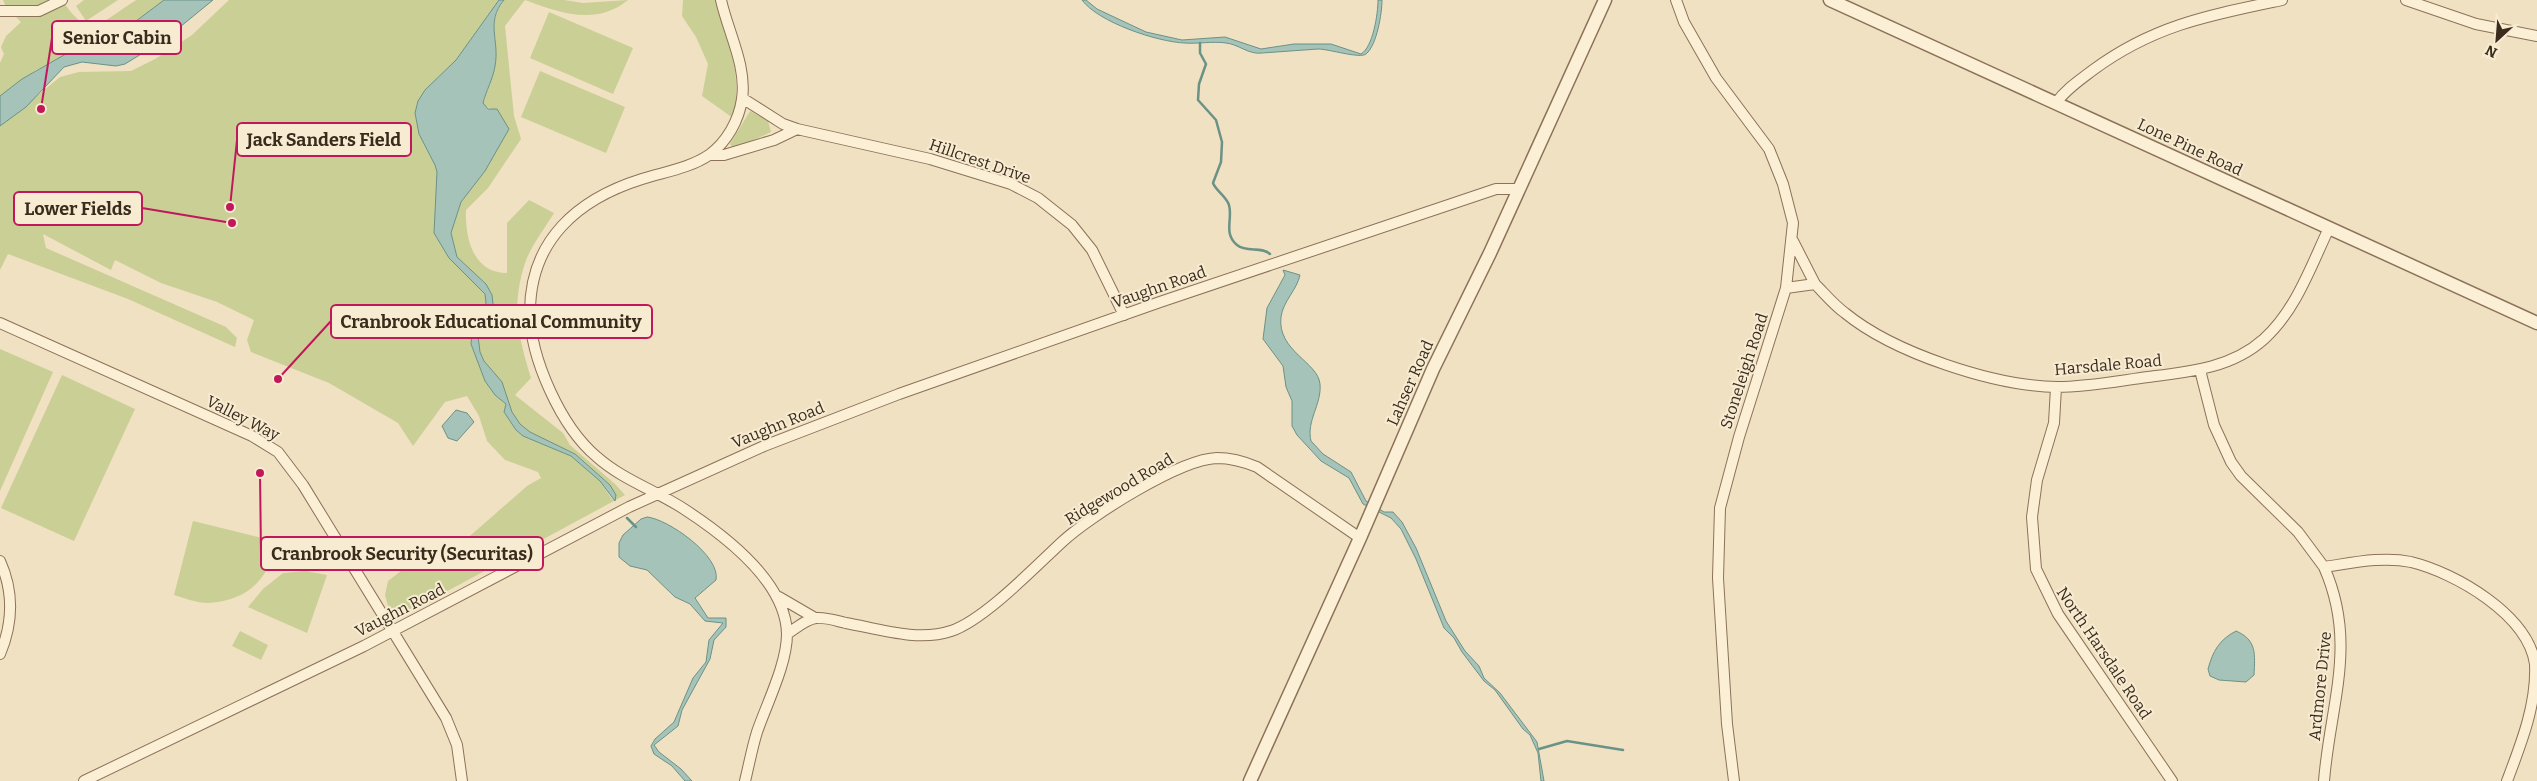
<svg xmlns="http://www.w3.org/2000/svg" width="2537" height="781" font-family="Bitter,serif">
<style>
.green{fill:#cacf96}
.water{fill:#a5c3b9;stroke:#6b9287}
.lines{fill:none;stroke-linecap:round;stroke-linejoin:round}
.stream{stroke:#6b9287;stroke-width:2.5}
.minor-casing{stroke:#8b7258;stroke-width:12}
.tertiary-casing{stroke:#8b7258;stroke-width:15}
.minor{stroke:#fbefd6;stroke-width:10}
.tertiary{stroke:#fbefd6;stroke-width:12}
.labels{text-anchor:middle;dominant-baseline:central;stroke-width:4;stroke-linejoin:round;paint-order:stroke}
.street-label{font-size:16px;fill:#3a2b1d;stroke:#f7ecd2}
.leader{fill:none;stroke:#c2185b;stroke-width:2}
.callout-dot{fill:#c2185b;stroke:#f7ecd2;stroke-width:2}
.callout{fill:#f7ecd2;stroke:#c2185b;stroke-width:2}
.callout-label{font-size:18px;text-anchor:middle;font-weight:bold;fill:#3a2b1d}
</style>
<rect width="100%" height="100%" fill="#f0e1c2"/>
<path class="green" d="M3,0H62C86,35 94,29 124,8C128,6 133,1 137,0C145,0 156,0 164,0L107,43L93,49L78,50L36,70L0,96V63L4,54L1,47L6,36L21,22L6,7Z
M84,0H118L86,21L76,6Z
M229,0H499L456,60L425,90L418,101L419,134L435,165L437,172L434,233L449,258L485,294L486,303L477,321L471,344L485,381L495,395L506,404L504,412L516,430L523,436L571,456L600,481L613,501L610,485L575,454L530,432L520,424L512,412L502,382L484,361L480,352L478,336L493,304L492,295L486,284L457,257L451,233L461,202L485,171L509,129L492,109L484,106L483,103C487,91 493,78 495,65C499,39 486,24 504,1V0H564L583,3L628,0C597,26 559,13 525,0L505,26L514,116L521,139L488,188L466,210C465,238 473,273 507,273V223L529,200L554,213C545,228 531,246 525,263C511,307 518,335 531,378L515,395L563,433L570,445L615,484L625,495L403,615L388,606L385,595L388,581L419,557L455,549L527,486L541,478L538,472L505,460L487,441L479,416L467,396L445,402L413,446L398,423L329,383L251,352L247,340L254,320L217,302L161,283L115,260L111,270L43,234L46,248L226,327L237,338L235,347L128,299L8,254L0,270V126L60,77L79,72L131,71L155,59L192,35Z
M683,0H716C727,40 744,76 733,118L702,96L708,64L696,37L682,16Z
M549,12L633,48L613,94L530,58Z
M540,71L625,107L606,153L521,117Z
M750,111L768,121L771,132L745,144L732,147L730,144Z
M0,349L53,372L0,491Z
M62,375L135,409L74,541L1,508Z
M193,521L279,542C266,580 250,600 208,603C197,603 184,598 174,595Z
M306,571L327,575L307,633L248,607L263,589L283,573Z
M240,631L268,645L261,660L232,646Z"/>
<path class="water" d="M164,0H213L164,40L125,64L116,66L82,62L64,67L26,107L0,126V96L22,79L71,51L93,49L107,43Z
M499,0H504C485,23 500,40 495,66C493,79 486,91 483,103L488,109H497L509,129L485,171L461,202L451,233L457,257L486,284L492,295L493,304L478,336L480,352L484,361L502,382L512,412L520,424L530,432L575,454L610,485L616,495L615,501L600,481L571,456L523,436L516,430L504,412L506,404L495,395L485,381L471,344L472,334L486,303L485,294L449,258L434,233L437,172L435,165L419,134L415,113L418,101L425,90L456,60Z
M1082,0H1086L1097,9L1146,32L1182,40L1225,37L1261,49L1294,44H1331L1361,54C1373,47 1378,14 1378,0H1382C1382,13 1377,45 1366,54C1360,59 1329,49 1318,49C1299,50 1281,52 1262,53C1249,55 1238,44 1226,43C1213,41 1198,44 1185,43C1157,42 1098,22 1082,0Z
M1283,270L1300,275C1297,290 1283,301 1281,317C1277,351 1318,362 1320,384C1322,404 1306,421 1311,441L1323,454L1351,472L1366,501L1384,512H1393L1402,522L1416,548L1446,621L1465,651L1479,666L1484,678L1500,693L1537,742L1544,781H1541L1538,753L1530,735L1523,729L1495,690L1484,681L1462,652L1454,638L1444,628L1416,559L1401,529L1391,518L1363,504L1349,478L1321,461L1297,435L1292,426V401L1286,387L1283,366L1263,339L1267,308L1285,275Z
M456,410L467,413L474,422L457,441L448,438L442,426Z
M647,517C668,519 721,556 716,580L695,598L708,618H726V627L714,640L710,659L682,710L678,726L654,745L659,752L681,769L692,781H685L672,766L654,754L651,746L655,739L674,722L693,678L706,662L709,640L723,623L705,621L690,604L675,597L647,570L630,566L619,557V543L623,535L641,519Z
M2236,631C2257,640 2255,654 2254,675L2246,682L2219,680L2210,676L2208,669C2213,651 2219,640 2236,631Z"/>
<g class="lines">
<path class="stream" d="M1200,43V53L1206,64L1199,84L1198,100L1216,120L1222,142L1221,162L1213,183C1216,191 1226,196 1229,205C1233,219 1223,233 1237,245C1247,253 1261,246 1270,254
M627,518L636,527
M1539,749L1567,741L1623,750"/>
<g class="minor-casing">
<path id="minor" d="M721,0C728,32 747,66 742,99C739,120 727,142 709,155C690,168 664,172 642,179C578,199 530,240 530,312C530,358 561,427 597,457C623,480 655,490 684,509C724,535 786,582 787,634C787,664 767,703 757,732C752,748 749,765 745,781
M1676,0L1684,22L1716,78L1769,149L1783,184L1793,223L1786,288L1739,437L1720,508L1718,578L1727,724L1734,781
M2406,0L2476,24L2537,36
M0,11H39L62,0
M742,98L783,124L797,129
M2056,103C2066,89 2080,80 2093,70C2154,25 2210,15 2282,0
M709,155H724L774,140L797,129L930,159L1011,184L1038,198L1072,225L1092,250L1124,315
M1793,241L1815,284
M1786,288L1815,284C1825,294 1834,305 1845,313C1894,353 1994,386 2057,387C2087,387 2118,381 2148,377C2189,372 2232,368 2264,339C2296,310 2311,266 2329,228
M0,323L252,436L278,452L303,485L446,718L457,745L462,781
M2200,370L2214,425L2231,462L2241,476L2298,532L2324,567C2352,563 2383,556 2411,562C2456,573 2528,615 2535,664C2537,704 2521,744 2507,781
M2056,387L2054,423L2037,480L2032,517L2036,569L2058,614L2172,781
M0,561C14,592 13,623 0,654
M779,597L815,618
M787,634C795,629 806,619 816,618C826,617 837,621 846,623C879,629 918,642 951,631C984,620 1035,567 1062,542C1090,516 1180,459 1217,458C1231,458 1245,462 1257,467L1360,538
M84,781L364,646L629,507L764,446L899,394L1160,302L1496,189H1519
M2324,781C2330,704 2358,644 2324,567"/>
</g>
<g class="tertiary-casing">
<path id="tertiary" d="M1830,0L2537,323
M1250,781L1360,538L1433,369L1490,253L1605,0"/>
</g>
<use href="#minor" class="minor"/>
<use href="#tertiary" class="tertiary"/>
</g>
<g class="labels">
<g class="street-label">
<text transform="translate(2190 147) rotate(25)">Lone Pine Road</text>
<text transform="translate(980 161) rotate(19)">Hillcrest Drive</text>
<text transform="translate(1159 287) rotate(-19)">Vaughn Road</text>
<text transform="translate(2108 365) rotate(-5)">Harsdale Road</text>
<text transform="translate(1744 371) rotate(-72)">Stoneleigh Road</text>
<text transform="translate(1410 383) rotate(-66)">Lahser Road</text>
<text transform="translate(243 418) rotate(27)">Valley Way</text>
<text transform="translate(778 425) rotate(-22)">Vaughn Road</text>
<text transform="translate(1119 489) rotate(-31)">Ridgewood Road</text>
<text transform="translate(400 610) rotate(-27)">Vaughn Road</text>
<text transform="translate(2104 653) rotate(56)">North Harsdale Road</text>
<text transform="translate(2320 686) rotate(-84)">Ardmore Drive</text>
</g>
</g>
<path class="leader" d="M41 109L52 38M230 207L237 140M232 223L142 208M278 379L331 321M260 473L261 554"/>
<g class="callout-dot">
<circle cx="41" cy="109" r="5"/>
<circle cx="230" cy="207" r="5"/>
<circle cx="232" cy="223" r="5"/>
<circle cx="278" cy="379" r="5"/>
<circle cx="260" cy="473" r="5"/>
</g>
<g class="callout">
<rect x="52" y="21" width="129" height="33" rx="5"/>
<rect x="237" y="123" width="174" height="33" rx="5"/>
<rect x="14" y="192" width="128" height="33" rx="5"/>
<rect x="331" y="305" width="321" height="33" rx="5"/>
<rect x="261" y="537" width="282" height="33" rx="5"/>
</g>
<g class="callout-label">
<text x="117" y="44">Senior Cabin</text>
<text x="324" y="146">Jack Sanders Field</text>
<text x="78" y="215">Lower Fields</text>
<text x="491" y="328">Cranbrook Educational Community</text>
<text x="402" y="560">Cranbrook Security (Securitas)</text>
</g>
<g transform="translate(2497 40) rotate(206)" stroke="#f7ecd2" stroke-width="4" paint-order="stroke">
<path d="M0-4L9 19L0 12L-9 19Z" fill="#3a2b1d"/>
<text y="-8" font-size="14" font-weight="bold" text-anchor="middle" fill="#3a2b1d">N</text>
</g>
</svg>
